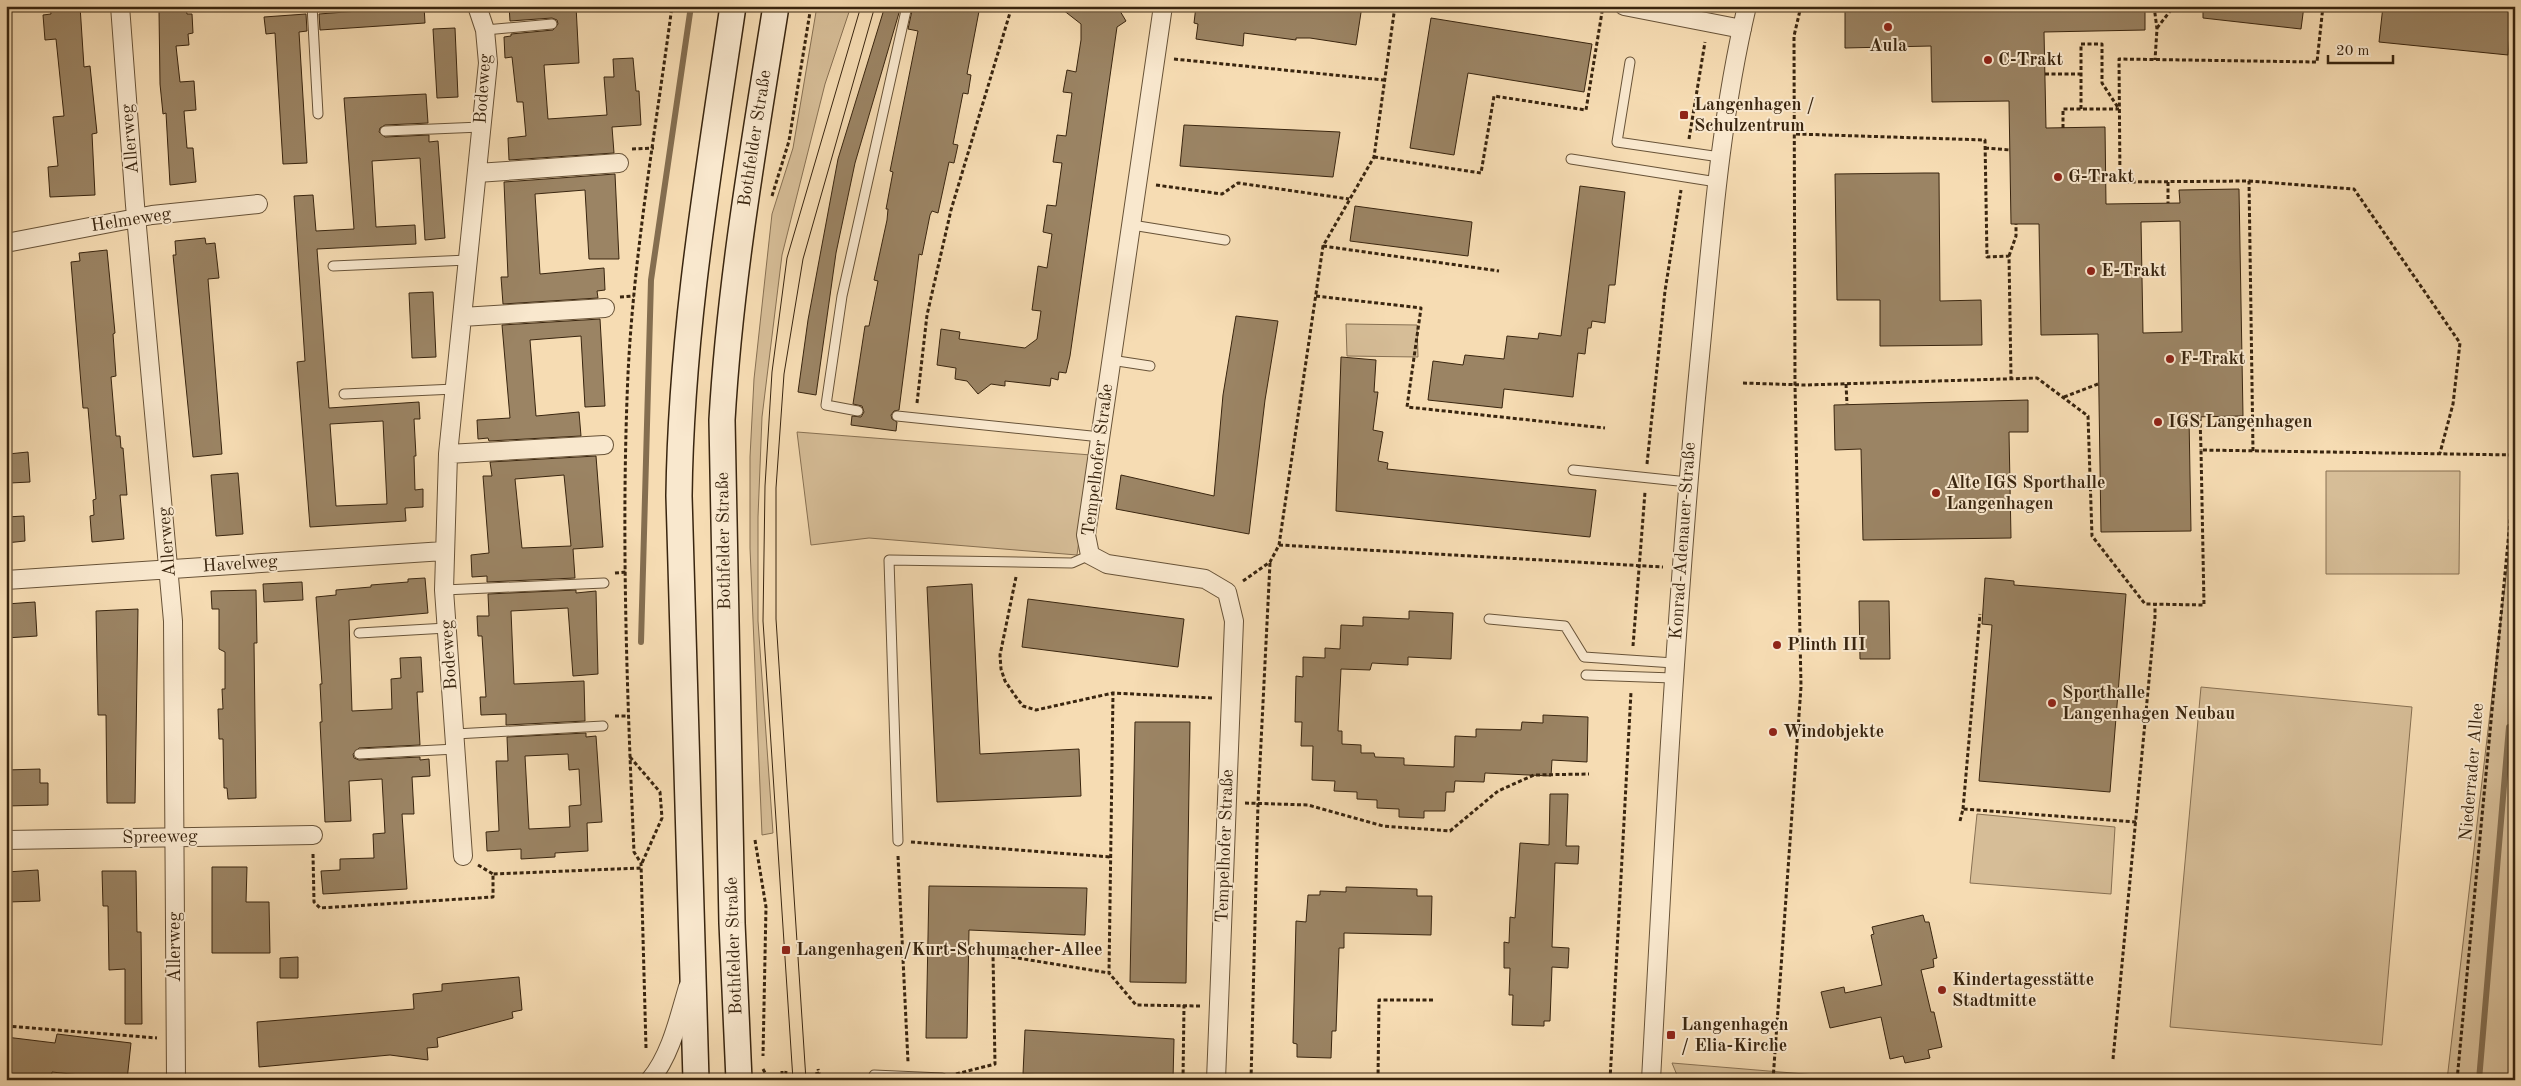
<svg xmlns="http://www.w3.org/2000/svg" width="2521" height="1086" font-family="'Old Standard TT',serif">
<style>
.green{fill:#d6bd97;stroke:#887153}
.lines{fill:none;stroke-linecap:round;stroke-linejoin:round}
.stream{stroke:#846e50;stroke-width:6}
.building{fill:#9b8464;stroke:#39250f;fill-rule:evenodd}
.service-casing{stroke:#685338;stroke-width:11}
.minor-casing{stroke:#685338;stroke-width:20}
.secondary-casing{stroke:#39250f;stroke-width:28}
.path{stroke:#39250f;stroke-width:3;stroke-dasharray:4 2.5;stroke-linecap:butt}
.service{stroke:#f9e8ce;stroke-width:9}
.minor{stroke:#f9e8ce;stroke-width:18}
.secondary{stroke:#f9e8ce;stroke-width:25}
.tram{stroke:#39250f;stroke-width:1}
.poi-dot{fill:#8f2418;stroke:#f9e8ce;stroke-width:2}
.labels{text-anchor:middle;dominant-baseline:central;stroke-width:4;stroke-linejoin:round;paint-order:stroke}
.poi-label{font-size:18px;font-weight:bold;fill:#39250f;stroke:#f9e8ce;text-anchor:start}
.street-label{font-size:18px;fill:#39250f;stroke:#f9e8ce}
</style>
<rect width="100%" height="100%" fill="#f6dcb3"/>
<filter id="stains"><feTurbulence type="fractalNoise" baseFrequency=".004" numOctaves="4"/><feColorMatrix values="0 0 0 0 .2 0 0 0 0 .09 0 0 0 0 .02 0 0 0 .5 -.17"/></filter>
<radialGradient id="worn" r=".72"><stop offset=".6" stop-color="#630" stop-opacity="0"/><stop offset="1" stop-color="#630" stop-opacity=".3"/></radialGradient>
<path class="green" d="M817,6H851L825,84L782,255L762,417L758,517V621L773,833L762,835L750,548V457L754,379L772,214L793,148Z
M1346,324L1417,325L1418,357L1347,356Z
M797,432L1091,455L1077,555L869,538L811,545Z
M2326,471H2460L2459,574H2326Z
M2515,500V1080H2447Z
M2201,687L2412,707L2382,1045L2170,1027Z
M1977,814L2115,827L2111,894L1970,883Z
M1672,1063L1877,1080H1679Z"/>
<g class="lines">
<path class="stream" d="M641,642L651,280L691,6
M2479,1080L2509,727H2515"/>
</g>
<path class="building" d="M50,6H80L84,67L90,66L97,133L92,134L95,195L50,197L48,167L58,166L53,117L64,116L56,39L45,40L43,15L51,14Z
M424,6L425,23L320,30L319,14Z
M509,6H576L579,63L544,65L548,119L607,115L604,77H614L613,59L633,58L636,91H639L641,125L612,127L614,153L509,160L508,138L526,136L523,102H517L512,57L505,58L504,37L511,36V34L553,30L558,24L557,20L552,18L510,21Z
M885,6H901L855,163L836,253L816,395L798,392L808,320L838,159Z
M913,6H980L967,74L971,75L968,94L963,93L953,144L958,145L954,163L949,162L938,213L932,211L930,215L922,255L919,254L899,410L894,411L891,415L892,419L897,422L896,431L851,425L852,416L861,417L864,412L862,406L853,404L865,326H869L878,281L874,280L887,220L888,209H886L893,172L890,171L918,31L908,29Z
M1058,6H1089L1102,10L1117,6L1126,21L1117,27L1070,356L1066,373L1059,372L1058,380L1051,378L1050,386L1005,381V386L991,384L978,394L967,381L955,379L956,368L937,365L941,329L960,332L959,339L1025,348L1037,339L1041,311L1032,310L1038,266L1047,268L1052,234L1043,232L1047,205L1056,206L1062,163L1053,162L1057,135L1066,136L1072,93L1063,92L1067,70L1076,72L1081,40V24Z
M1196,6H1362L1356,45L1310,38H1296V40L1244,33L1243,46L1196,39L1198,24L1194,23Z
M1845,6H1930V8L2145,6V30L2044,32L2046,128L2105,127L2106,204L2180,203L2179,190L2239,189L2243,416L2189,417L2191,531L2101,532L2098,334L2041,335L2039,224H2011L2009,101L1932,102L1931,46L1845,48ZM2180,221L2182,332L2143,333L2141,222Z
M2203,6H2304L2301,29L2203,18Z
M2383,6H2513L2508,55L2379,42Z
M186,9L187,14H192L193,33L188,34L189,45L176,46L180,82L194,81L196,110L184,111L187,148H193L196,182L170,185L166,113L163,114L160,84L159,11Z
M306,14L307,31L299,32L307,163L283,164L275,33L266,34L264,17Z
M1431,18L1592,44L1584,92L1468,73L1454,155L1410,148Z
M455,28L458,97L437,98L433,29Z
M426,94L428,123L385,125L380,128L379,132L385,137L429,135V142L438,141L445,238L425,240L420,158L372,161L376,227L415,225L416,244L317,249L329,408L419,402L420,419H414L416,456H414L415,490L423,489V507L405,508L406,521L310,527L297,362L305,361L294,196L313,195L316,231L354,229L344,98ZM383,421L387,504L336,506L330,424Z
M1184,125L1340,132L1333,177L1180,166Z
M1924,173H1939L1940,301L1981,300L1982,345L1880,346V300H1837L1835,174Z
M615,174L619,259H589L585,190L535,194L540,274L604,268L605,290L597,291L598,298L503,304L501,277H508L504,182Z
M1580,186L1625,192L1615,285H1609L1605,323L1592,321L1591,328H1588L1585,354L1578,353L1573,397L1504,389L1502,408L1428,400L1433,361L1463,365L1465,355L1504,359L1507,336L1538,339L1539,333L1561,336Z
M1355,206L1472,222L1468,256L1350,241Z
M205,238L206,244L215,243L219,278L208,279L222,454L193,457L173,255H176L175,241Z
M107,250L115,333L113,334L116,376L111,377L116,436H120L121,448H123L127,495H120L124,539L92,542L90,516L94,515L93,500L96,499L88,408H83L71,262L80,261L79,253Z
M433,292L436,357L412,358L409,293Z
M1236,316L1278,321L1265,400L1249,534L1116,509L1121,475L1214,496L1223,395Z
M600,319L605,406L585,407L581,336L530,340L536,416L579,412L581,436L489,441L488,438L478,439L477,420L510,418L502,325Z
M1341,357L1376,360L1374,392H1378L1373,430L1383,432L1378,461L1388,463L1387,469L1596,490L1590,537L1336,511Z
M2028,400V432H2009L2011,538L1863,540L1861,449L1835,450L1834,405Z
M28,452L30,482L10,483L8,454Z
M596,456L603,547L573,549L575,578L487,582V576L472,577L471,555L489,553L483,476H492L490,462ZM564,475L571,546L522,548L515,479Z
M238,473L243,534L216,536L211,475Z
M24,516L25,541L6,543V517Z
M425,578L428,613L349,620L352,711L392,709L391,679L401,678L400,658L421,657L423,692H417L420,745L359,748L353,754L354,758L359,760L420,757V760L429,759L430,776L412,777L414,814H402L407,889L323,894L321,871L340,870V859L374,858L373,834L385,833L382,779L349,781L351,821L325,822L320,722H322L320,684H322L316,597L336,595V590L371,587V585L408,582V579Z
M1985,578L2014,581V585L2126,594L2110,792L1979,781L1992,625L1982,624Z
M302,582L303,600L264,602L263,584Z
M972,584L980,754L1079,749L1081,796L937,802L927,587Z
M256,590L257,643H254L256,798L228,799L227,788H224L223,739H219L218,709H223L222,689H225V652L219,649V609H212L211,591Z
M576,590V593L596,591L598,674L573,676L568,608L511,611L514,684L584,681L585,721L506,725V714L481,715L480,697H486L482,636H478L477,616H489L488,594Z
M1028,599L1184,619L1178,667L1022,647Z
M1859,601H1889L1890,659H1860Z
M35,602L37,636L6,638V604Z
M138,609L135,803H107L106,715H98L96,611Z
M1409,611L1453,613L1451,659L1408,657V665L1372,663L1370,670L1341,669L1338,731H1342V744L1361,745V753H1374L1375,757L1404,758V765L1454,767L1455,736L1476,737V729L1521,730L1522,722L1543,723V715L1588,717L1587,762L1552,760L1551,776L1485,773L1484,782L1455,781L1454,792H1446L1445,811H1424V818L1399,817V809L1377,808V800L1357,799V792L1334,791L1335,781L1312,780L1313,746H1301L1302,722H1295L1296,676L1303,677V657L1325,658V648L1340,649L1341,625L1363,626V617L1409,619Z
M1135,722H1190L1186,983L1130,982Z
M586,733V737L596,736L602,822L587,823L588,851L555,853V857L521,859V849L487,851L486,832L499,831L496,761H508L507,737ZM568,754L569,770L579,769L581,805L569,806L570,827L529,829L525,756Z
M40,769V783H48V805L6,806V770Z
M1550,794H1568L1566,846H1579L1578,864L1555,863L1552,947L1569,948L1568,968L1552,967L1550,1021H1544V1026L1512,1025L1513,995H1509L1510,968H1504V942L1509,943L1510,917L1515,918L1520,843L1549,845Z
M212,867H247L246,902H269L270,953H212Z
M38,870L40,901L8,902L6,872Z
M102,871H136L137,932H141L142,1024H125V969L109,970L108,906H103Z
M929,886L1087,888L1085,935L969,930L967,1038H926Z
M1346,887L1417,889V896H1432L1431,935L1344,933V948H1339L1336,1031H1332L1331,1058L1297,1057V1044L1293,1043L1296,921L1306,922L1308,895H1320V891L1346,892Z
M1923,915L1925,922H1929L1937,958L1933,959L1934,967L1921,970L1931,1012H1934L1942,1047L1928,1050L1930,1058L1905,1063L1903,1056L1890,1059L1881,1017L1830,1028L1821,992L1844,987L1845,993L1882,985L1871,935L1874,934L1872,927Z
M298,957V978H280V958Z
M519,977L522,1010L512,1012L513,1018L437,1038L438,1047L427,1048L428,1060L390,1055L259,1067L257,1022L414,1009L413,994L442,991V984Z
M1025,1030L1174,1039L1173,1080L1023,1074Z
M57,1034L131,1043L127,1080L52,1072L51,1080L6,1077V1037L55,1043Z"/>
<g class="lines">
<g class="service-casing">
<path id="service" d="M312,6L318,114
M485,30L552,24
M1630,62L1617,142L1720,157
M385,131L481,127
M1571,159L1717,182
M1132,225L1225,240
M333,266L468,260
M1111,360L1150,366
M344,394L455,389
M858,411L826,405L842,296L907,6
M897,416L1101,437
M1573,470L1688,482
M444,590L604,583
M1489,619L1565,626L1584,657L1674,663
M359,633L447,628
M1586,675L1673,678
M455,734L603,726
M359,754L456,749
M898,841L889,560L1072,563L1090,555
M874,1075L942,1078L944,1080"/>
</g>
<g class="minor-casing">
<path id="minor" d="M120,6L135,205L173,621L176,1080
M1163,6L1086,535L1090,555L1107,564L1205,579L1227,592L1234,621L1216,1080
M1624,6L1742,29
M477,173L619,163
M6,243L152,215L258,204
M462,317L605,308
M448,454L604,445
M6,580L444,551
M6,840L313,835
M463,856L444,590L448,454L488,63L485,30L477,6
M650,1080C671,1055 679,1017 688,987
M1651,1080C1664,841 1676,603 1699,366C1711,245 1719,124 1747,6"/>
</g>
<g class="secondary-casing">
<g id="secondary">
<path d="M696,1080L679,496C681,331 709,169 733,6"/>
<path id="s1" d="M739,1080L732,923L722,420C730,281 754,144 776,6"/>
</g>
</g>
<path class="path" d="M1997,6V7
M2154,6L2157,29L2155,60
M2157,28L2174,6
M1174,59L1384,80
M2045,74H2081
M2081,109V44H2102V83L2119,109
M2063,128V109H2119
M1796,134L1985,140L1987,257L2009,256L2011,378
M1689,139L1705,42
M1985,148L2010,150
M632,149L654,148
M1374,157L1481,173L1494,96L1586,110L1603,6
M2249,181L2354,189L2460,343L2453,404L2440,453
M2168,182V203
M1156,185L1222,194L1238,183L1349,199
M772,196L789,141L811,6
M1323,246L1499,271
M2009,256L2016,236V224
M1316,296L1421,308L1407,407L1605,428
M620,297L634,296
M1743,383L1805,385L2037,378L2088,416L2092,536L2145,604L2204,605L2201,450L2515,455
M1846,384L1847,404
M2064,397L2098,384
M917,403L927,315L951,210L1012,6
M2200,417L2201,450
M2253,451L2249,181L2120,182L2119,59L2317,62L2323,6
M1647,464L1665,291L1681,190
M1279,545L1663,567
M615,573L626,572
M1016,577L1000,655L1001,669L1005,681L1016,697L1023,706L1036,710L1113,693
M1243,581L1270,562L1279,545L1323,246L1374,157L1395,6
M1633,646L1645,492
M615,716H628
M630,757L660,792L662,818L642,863
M1245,803L1308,805L1383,826L1450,831L1498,791L1534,775L1589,774
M1963,809L1980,614
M1960,821L1963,809L2136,822
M755,840L766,907L763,1056
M911,842L1111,857
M313,854L314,902L320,908L493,897V874L641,868
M898,856L908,1062
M478,865L493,874
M1200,1006L1136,1005L1109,973L1113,693L1213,698
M6,1026L157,1038
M646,1048L641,863L634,852C627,693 621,533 628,374C634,251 656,128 672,6
M2113,1059L2155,617V604
M763,1069L769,1080
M956,1074L995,1064L993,954L1109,973
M1234,1079L1256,1080
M782,1080V1071
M785,1080L786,1071
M816,1080L815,1074L819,1073L818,1069
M1183,1080L1184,1005
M1251,1080L1258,803L1270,563
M1378,1080L1379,1000H1434
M1610,1080L1631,692
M1773,1080L1801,687L1795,385L1794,36L1801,6
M2457,1080L2515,468"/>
<use href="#service" class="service"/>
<use href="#minor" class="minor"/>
<use href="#secondary" class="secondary"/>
<path class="tram" d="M793,1080L763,621L765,486L772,372L787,258L861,6
M806,1080L776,619V488L784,374L803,259L875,6"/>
</g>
<g class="poi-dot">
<circle cx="1888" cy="27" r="5"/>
<circle cx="1988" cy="60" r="5"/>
<rect x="1679" y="110" width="10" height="10" rx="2.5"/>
<circle cx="2058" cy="177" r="5"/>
<circle cx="2091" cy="271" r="5"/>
<circle cx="2170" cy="359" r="5"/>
<circle cx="2158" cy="422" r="5"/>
<circle cx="1936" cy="493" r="5"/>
<circle cx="1777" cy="645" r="5"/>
<circle cx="2052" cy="703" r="5"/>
<circle cx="1773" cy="732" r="5"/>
<rect x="781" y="945" width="10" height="10" rx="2.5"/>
<circle cx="1942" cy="990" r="5"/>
<rect x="1666" y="1030" width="10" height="10" rx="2.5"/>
</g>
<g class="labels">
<g class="poi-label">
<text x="1888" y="46" text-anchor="middle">Aula</text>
<text x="1998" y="60">C-Trakt</text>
<text x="1694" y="105">Langenhagen /<tspan x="1694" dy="21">Schulzentrum</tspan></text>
<text x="2068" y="177">G-Trakt</text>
<text x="2101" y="271">E-Trakt</text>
<text x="2180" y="359">F-Trakt</text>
<text x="2168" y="422">IGS Langenhagen</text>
<text x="1946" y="483">Alte IGS Sporthalle<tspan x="1946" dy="21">Langenhagen</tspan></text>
<text x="1787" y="645">Plinth III</text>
<text x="2062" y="693">Sporthalle<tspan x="2062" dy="21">Langenhagen Neubau</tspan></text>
<text x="1783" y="732">Windobjekte</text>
<text x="796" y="950">Langenhagen/Kurt-Schumacher-Allee</text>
<text x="1952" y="980">Kindertagesstätte<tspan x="1952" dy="21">Stadtmitte</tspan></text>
<text x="1681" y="1025">Langenhagen<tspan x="1681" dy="21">/ Elia-Kirche</tspan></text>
</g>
<g class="street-label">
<text transform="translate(483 89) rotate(-86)">Bodeweg</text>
<text stroke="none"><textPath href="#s1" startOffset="944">Bothfelder Straße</textPath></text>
<text transform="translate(130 139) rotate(-95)">Allerweg</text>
<text transform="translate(131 220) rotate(-9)">Helmeweg</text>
<text transform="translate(1098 460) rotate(-83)">Tempelhofer Straße</text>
<text transform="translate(724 541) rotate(-91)">Bothfelder Straße</text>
<text transform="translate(1683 541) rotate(-86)">Konrad-Adenauer-Straße</text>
<text transform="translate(167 542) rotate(-95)">Allerweg</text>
<text transform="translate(240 564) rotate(-4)">Havelweg</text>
<text transform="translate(449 655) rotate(-94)">Bodeweg</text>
<text transform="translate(2472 772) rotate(-85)">Niederrader Allee</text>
<text transform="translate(160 837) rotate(-1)">Spreeweg</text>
<text transform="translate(1225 846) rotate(-88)">Tempelhofer Straße</text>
<text transform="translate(734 946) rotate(-92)">Bothfelder Straße</text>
<text transform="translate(175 947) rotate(-90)">Allerweg</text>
</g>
</g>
<rect width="2521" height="1086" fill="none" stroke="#f6dcb3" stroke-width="25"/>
<rect x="8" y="8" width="2506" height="1071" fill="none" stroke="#39250f" stroke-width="2.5"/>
<rect x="12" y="12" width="2496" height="1061" fill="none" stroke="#39250f"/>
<path d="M2328 55v8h65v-8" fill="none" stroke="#39250f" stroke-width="2.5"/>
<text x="2336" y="55" font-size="15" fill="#39250f" stroke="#f9e8ce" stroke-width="4" paint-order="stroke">20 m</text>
<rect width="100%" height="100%" filter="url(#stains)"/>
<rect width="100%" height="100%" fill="url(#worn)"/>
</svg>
